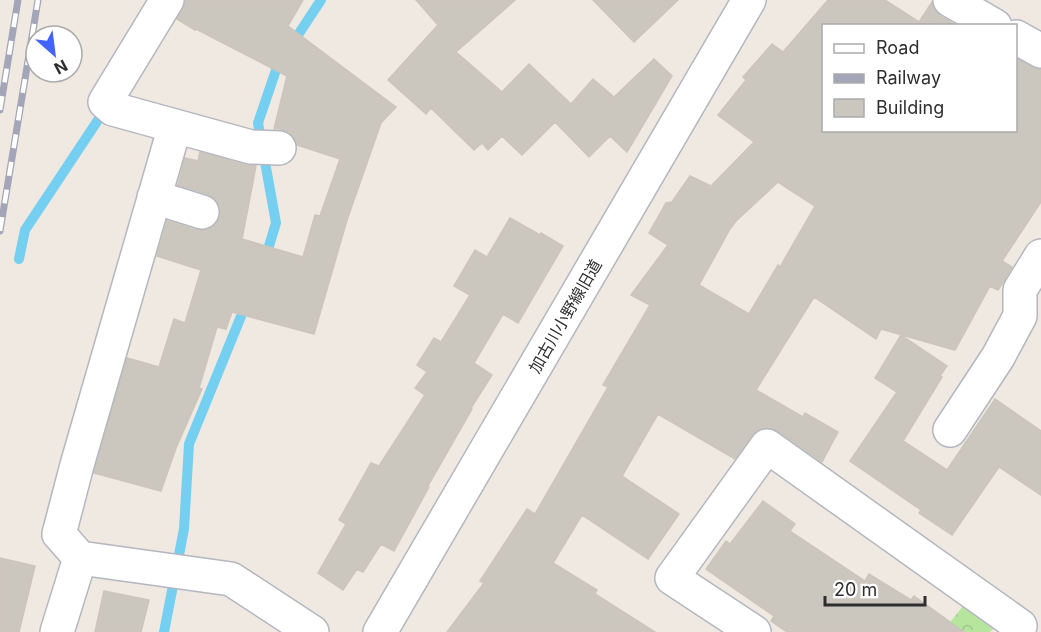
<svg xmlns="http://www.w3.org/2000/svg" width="1041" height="632" font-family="Inter,'Noto Sans JP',sans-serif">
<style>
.park{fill:url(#park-crowns)}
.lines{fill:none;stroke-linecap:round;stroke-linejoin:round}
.stream{stroke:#75cff0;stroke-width:10}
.building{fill:#cbc7bf;stroke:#cbc5ba;stroke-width:1.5;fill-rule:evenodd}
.minor-casing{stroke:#b4b7c1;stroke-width:36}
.minor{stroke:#fff;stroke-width:33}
.rail-casing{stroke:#a3a6b8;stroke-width:7}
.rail{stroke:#fff;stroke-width:4.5;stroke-dasharray:14;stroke-linecap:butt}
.labels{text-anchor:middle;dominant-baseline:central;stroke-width:4.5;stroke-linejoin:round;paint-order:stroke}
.street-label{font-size:16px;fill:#2e2e2e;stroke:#fff}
</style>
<defs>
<pattern id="park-crowns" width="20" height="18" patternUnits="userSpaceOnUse" patternTransform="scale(1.5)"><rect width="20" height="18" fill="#b6e59e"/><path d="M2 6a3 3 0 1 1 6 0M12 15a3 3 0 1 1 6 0" fill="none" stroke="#9dc588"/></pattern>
</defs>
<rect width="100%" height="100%" fill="#efe9e1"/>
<path class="park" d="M964,605L994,628L990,632H942Z"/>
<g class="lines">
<path class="stream" d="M292,44L321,0
M19,259L25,230L106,108
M265,259L276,223L258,123L277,67L282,60
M164,632L184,529L189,444L246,304"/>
</g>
<path class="building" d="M186,0H303L288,26L396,107L381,123L347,220L314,334L232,312L226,329L217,327L199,388L202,389L176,448L161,491L94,473L127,358L159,367L174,319L185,323L201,270L157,256L167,221L196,230H206L215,225L220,217V207L215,199L208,194L178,185L185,158L198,161L200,152L246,165L256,166L242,239L303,257L315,215L320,216L340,159L297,145L295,139L289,132L280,129H274L287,76L196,29L195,30L177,19L183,9Z
M416,0H515L456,52L502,92L529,64L571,104L593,79L614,97L654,59L672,76L627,152L610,136L589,157L555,122L522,155L502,136L488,150L482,143L474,150L431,108L426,114L388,80L438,25Z
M593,0H678L634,42Z
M828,0H885L919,22L932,2L934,10L940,16L957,26H824V130H1016V58L1032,67L1041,70V202L1002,261L1012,267L1003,282L998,290L990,286L955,350L881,329L876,339L814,297L756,390L803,417L805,413L838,432L822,462L778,431L768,427L760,429L752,435L735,459L658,414L622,476L679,514L648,559L582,515L553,563L597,590L595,594L655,632H447L484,583L480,581L527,509L535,514L608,387L603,385L650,305L631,295L668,245L649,233L666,203L672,202L690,176L711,186L754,142L718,115L746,80L743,77L772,44L783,52ZM778,182L815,206L780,267L778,265L749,314L699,285L730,229L736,221Z
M510,218L540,235L541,233L563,246L518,323L503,314L474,363L492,375L471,408L472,409L428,486L429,487L394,551L381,544L363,572L357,569L343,590L318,573L346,524L339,520L371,463L379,466L425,395L415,388L427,372L417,365L434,338L441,342L470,295L454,286L475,250L487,257Z
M901,335L947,366L940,376L942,377L903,441L947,470L995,399L1041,431V495L999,467L952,535L919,513L921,510L850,461L897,392L875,378Z
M763,501L795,524L790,531L865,581L869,574L911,600L914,596L964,632H787L771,621L774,616L706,569L726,541L730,544Z
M0,558L35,566L19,632H0Z
M104,591L149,600L141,632H95Z"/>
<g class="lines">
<g class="minor-casing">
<path id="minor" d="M167,0L105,102L113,109L251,147L279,148
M950,0L995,26
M1016,37L1041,51
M154,197L202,212
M950,430L998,357L1020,316V290L1041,256
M80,558L231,579L312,632
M57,632L80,558L59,534L77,465L175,126
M380,632L749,0
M754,632L672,578L767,446L1020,626"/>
</g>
<use href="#minor" class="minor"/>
<g class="rail-casing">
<path id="rail" d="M0,110L18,0
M0,231L38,0"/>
</g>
<use href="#rail" class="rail"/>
</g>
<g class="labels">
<g class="street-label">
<text transform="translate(565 316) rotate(-60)">加古川小野線旧道</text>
</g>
</g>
<rect x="822" y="24" width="195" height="108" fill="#ffffff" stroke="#ababab" stroke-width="1.5"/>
<rect x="834" y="44" width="30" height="9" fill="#ffffff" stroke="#ababab" stroke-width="1.5"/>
<text x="876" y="54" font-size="18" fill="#2e2e2e">Road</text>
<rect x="834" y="74" width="30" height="9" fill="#a3a6b8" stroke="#ababab" stroke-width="1.5"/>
<text x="876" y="84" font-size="18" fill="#2e2e2e">Railway</text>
<rect x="834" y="99" width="30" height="18" fill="#cbc7bf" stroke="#ababab" stroke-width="1.5"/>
<text x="876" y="114" font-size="18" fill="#2e2e2e">Building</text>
<g transform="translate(54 54) rotate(152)"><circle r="28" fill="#ffffff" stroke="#ababab" stroke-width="1.5"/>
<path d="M0-4.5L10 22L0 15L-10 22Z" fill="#4264fb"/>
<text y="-9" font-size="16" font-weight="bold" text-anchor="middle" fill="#2e2e2e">N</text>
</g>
<path d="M825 596v9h100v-9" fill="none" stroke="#2e2e2e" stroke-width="3"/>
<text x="834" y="596" font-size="18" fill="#2e2e2e" stroke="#ffffff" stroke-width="4.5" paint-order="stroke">20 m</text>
</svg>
